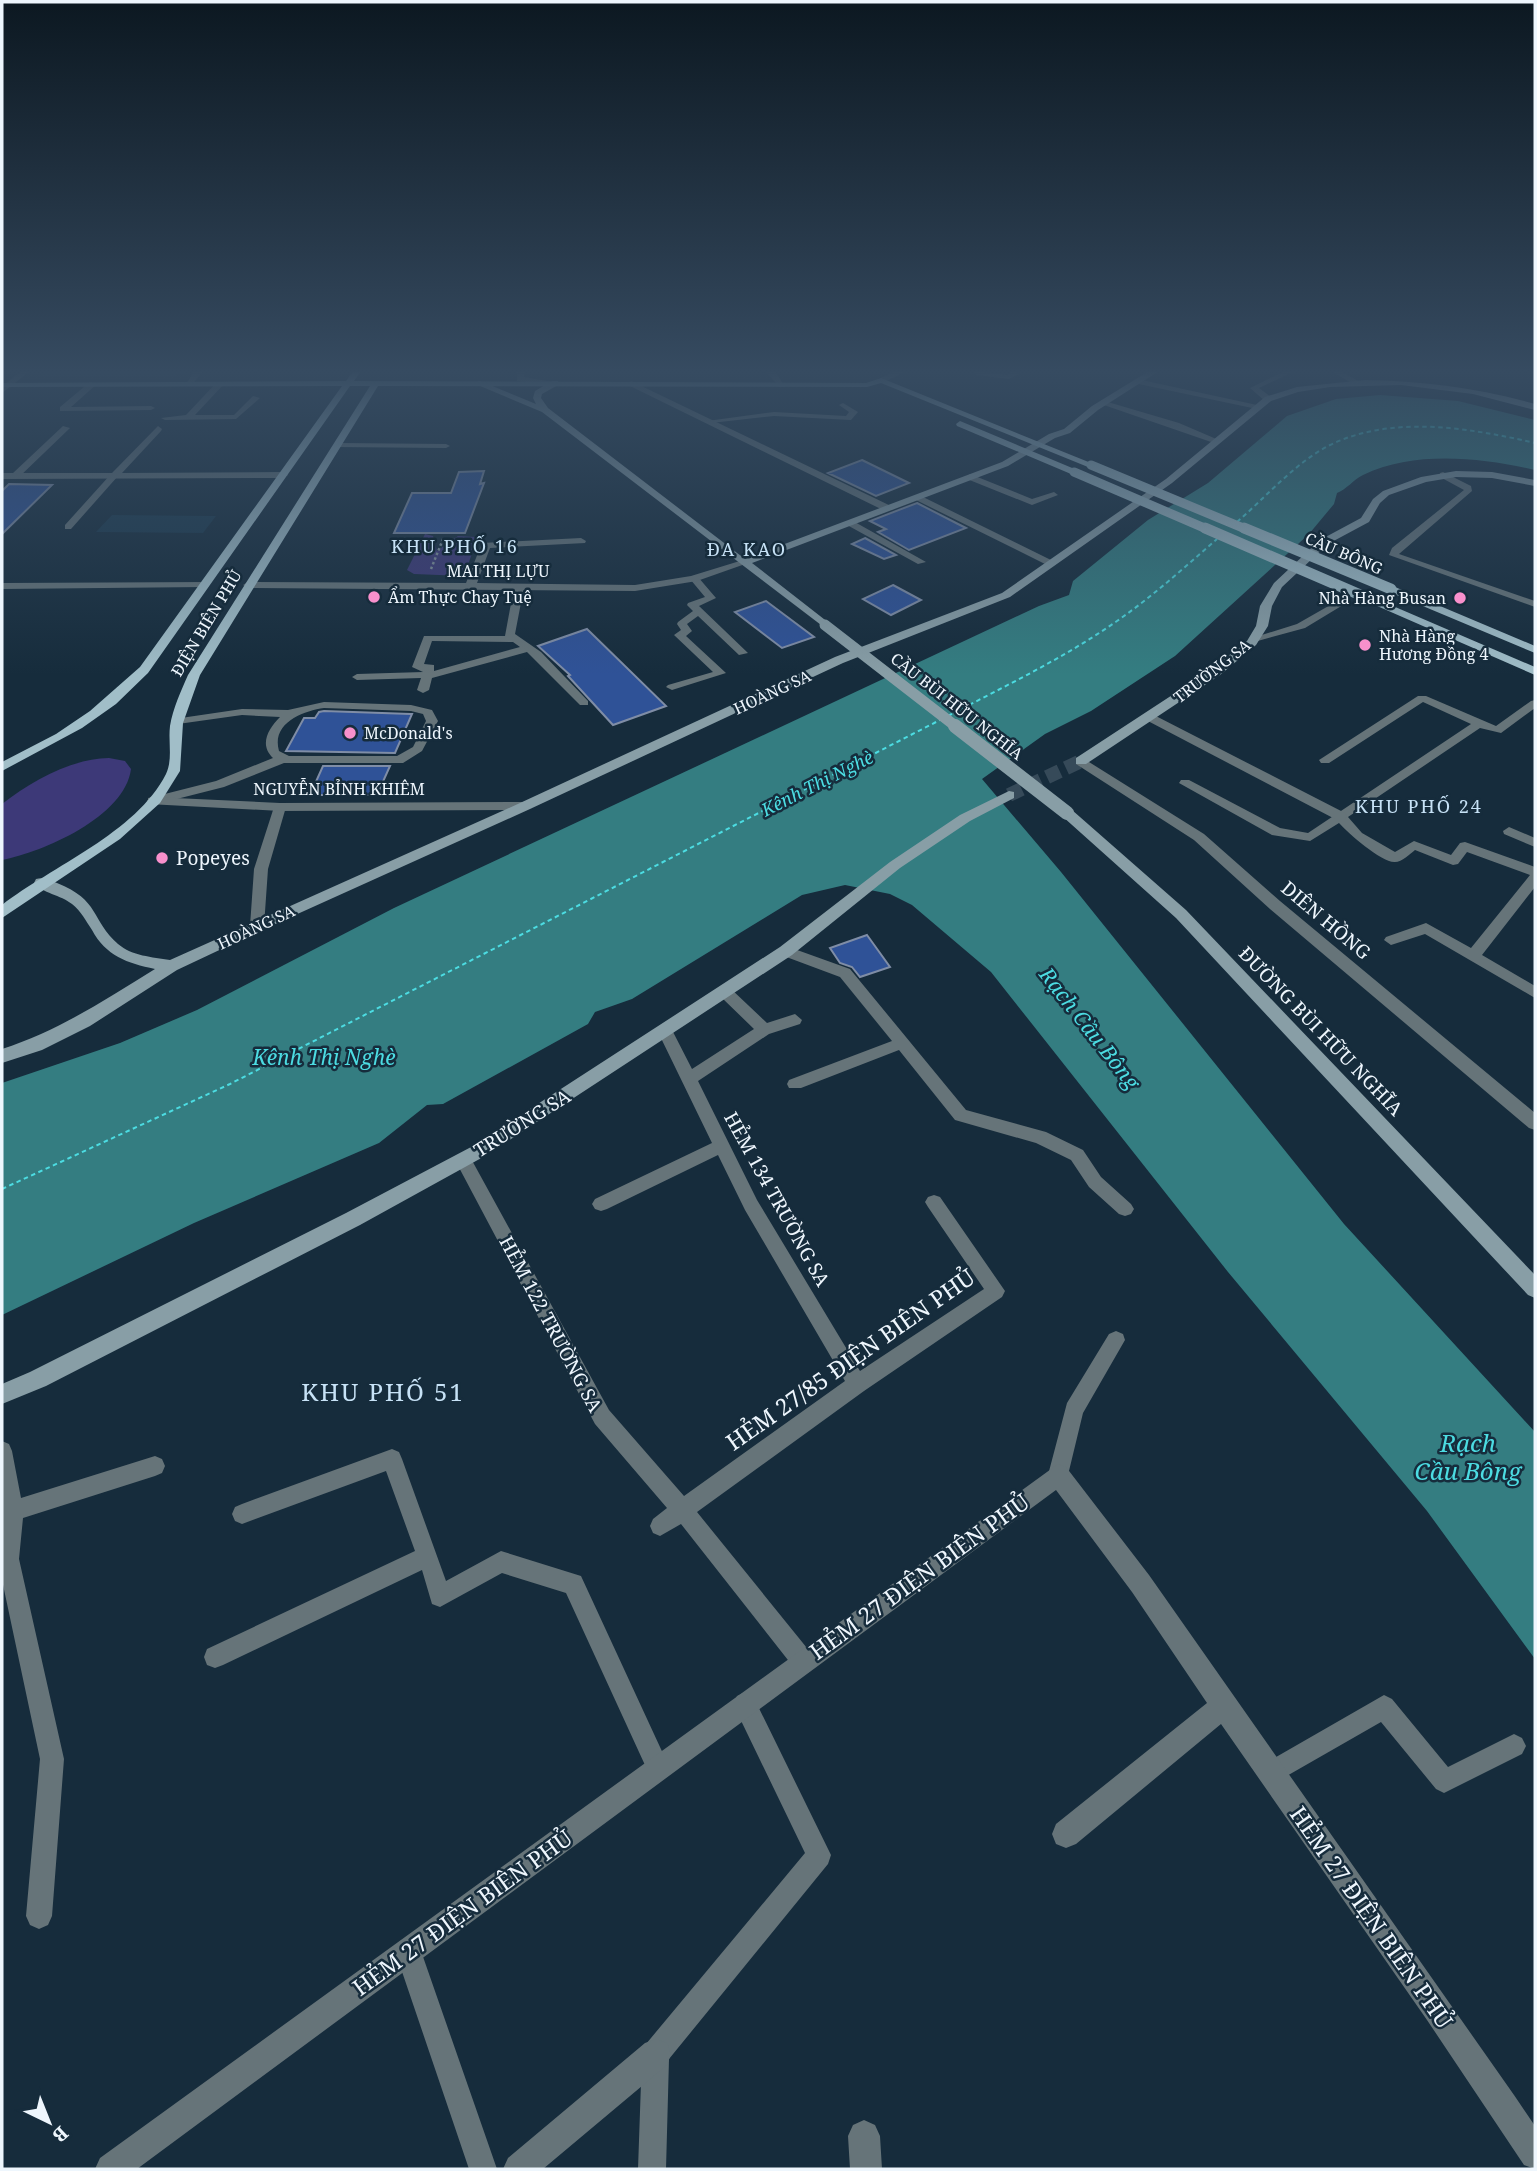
<svg xmlns="http://www.w3.org/2000/svg" width="1537" height="2171" font-family="'Noto Serif',serif">
<style>
.built{fill:#1b394d}
.green{fill:#3d3978}
.water{fill:#347d81}
.lines{fill:none;stroke-linecap:round;stroke-linejoin:round}
.ferry{stroke:#4cdce2;stroke-width:2;stroke-dasharray:4.5 3.5;stroke-linecap:butt}
.building{fill:#2f5297;stroke:#7f8da6;stroke-width:2}
.secondary-tunnel{stroke:#364a59;stroke-width:14;stroke-dasharray:14 7;stroke-linecap:butt}
.path{stroke:#85949f;stroke-width:2.5;stroke-dasharray:2.5 2.5;stroke-linecap:butt}
.lane{fill:#667479;fill-rule:evenodd}
.street{fill:#667479;fill-rule:evenodd}
.secondary{fill:#889ea6;fill-rule:evenodd}
.primary{fill:#a1bec8;fill-rule:evenodd}
.secondary-bridge-far1{stroke:#889ea6;stroke-width:11}
.secondary-bridge{stroke:#889ea6;stroke-width:14}
.primary-bridge-far1{stroke:#a1bec8;stroke-width:9}
.primary-bridge{stroke:#a1bec8;stroke-width:11}
.poi-dot{fill:#f890cc;stroke:#162c3c;stroke-width:2.5}
.labels{text-anchor:middle;dominant-baseline:central;stroke-width:5;stroke-linejoin:round;paint-order:stroke}
.far-street-label{font-size:16px;fill:#eef6fd;stroke:#162c3c}
.far-poi-label{font-size:16px;fill:#eef6fd;stroke:#162c3c;text-anchor:start}
.far-neighbourhood-label{font-size:18px;letter-spacing:2px;fill:#c7e2f6;stroke:#162c3c}
.far-water-label{font-size:18px;font-style:italic;fill:#4cdce2;stroke:#162c3c}
.poi-label{font-size:19px;fill:#eef6fd;stroke:#162c3c;text-anchor:start}
.street-label{font-size:19px;fill:#eef6fd;stroke:#162c3c}
.water-label{font-size:21px;font-style:italic;fill:#4cdce2;stroke:#162c3c}
.near-street-label{font-size:23px;fill:#eef6fd;stroke:#162c3c}
.near-neighbourhood-label{font-size:24px;letter-spacing:2px;fill:#c7e2f6;stroke:#162c3c}
.near-water-label{font-size:24px;font-style:italic;fill:#4cdce2;stroke:#162c3c}
</style>
<rect width="100%" height="100%" fill="#162c3c"/>
<path class="built" d="M45,371H190L176,376H40Z
M112,515L216,516L203,533L96,532Z"/>
<path class="green" d="M425,534L433,536L437,551L458,536L475,537L474,548L464,576L414,574L407,570Z
M109,758L125,761L131,769C125,817 43,852 2,860V804C32,781 70,759 109,758Z"/>
<path class="water" d="M1380,395L1458,401L1535,420V470C1482,458 1415,450 1363,475C1353,480 1347,489 1337,493L1334,504L1309,534L1175,656L1091,711L1045,734L982,779L1061,872L1344,1224L1535,1432V1659L1427,1511L1228,1272L991,972L912,905L890,894L845,885L802,895L632,999L595,1012L588,1024L443,1104L427,1105L379,1143L194,1223L2,1315V1083L120,1043L197,1010L394,908L1039,606L1069,595L1073,581L1148,520L1208,483L1287,416L1336,399Z"/>
<g class="lines">
<path class="ferry" d="M1237,522C1266,497 1294,464 1328,446C1391,414 1470,428 1535,443
M948,716C1005,686 1064,658 1117,621C1153,596 1185,567 1217,539
M2,1189L230,1084L940,720"/>
</g>
<path class="building" d="M862,460L909,483L876,496L828,473Z
M484,471L480,484L484,483L465,533H394L412,493H451L459,472Z
M9,484L52,485L2,534V491Z
M917,503L958,524L966,528L909,550L878,532L886,529L870,521Z
M865,538L896,555L884,559L852,544Z
M893,585L921,600L891,615L863,599Z
M766,601L814,637L782,648L735,612Z
M587,629L666,706L613,725L568,676L570,675L538,646Z
M324,711L411,714H412L395,753L286,751L304,718H315L319,712Z
M323,766H390L377,795H310Z
M867,935L890,967L860,977L852,967L840,963L830,948Z"/>
<g class="lines">
<path class="secondary-tunnel" d="M1009,795L1081,761"/>
<path class="path" d="M431,569L443,539"/>
<path class="lane" d="M975,371L1008,375L1011,373L1008,371L1021,373L1009,379L977,375L973,373Z
M1285,371H1295L1259,388L1271,397V401H1265L1250,388Z
M1331,371H1340L1362,383L1355,385Z
M1137,379L1257,405L1261,407L1257,409L1134,383Z
M90,382L97,384L71,407L151,406L155,408L151,410L60,411V407Z
M217,382L224,384L195,415H234L253,396L260,398L236,419L165,420L161,418L186,415Z
M1101,400L1179,423L1221,441L1214,443L1101,404Z
M843,403L858,412L851,420L774,416L711,423L707,421L774,412L846,416L849,412L839,405Z
M63,426L70,428L18,478H12V474Z
M339,443L446,444L450,446L446,448L336,447V443Z
M1443,472L1471,486L1472,491L1399,554L1535,601V607L1389,555L1392,548L1464,490L1440,477V473Z
M111,474L118,476L71,529H65V525Z
M970,474L1032,499L1054,492L1058,495L1032,505L967,479L966,477Z
M919,495L1053,561L1055,563L1047,565L916,500L915,498Z
M847,521H853L926,562L918,564L847,525Z
M692,577H698L716,598L699,606L748,653L739,655L698,616L687,624L692,631L686,636L726,673L672,690L666,687L668,685L713,672L674,635L681,630L677,624L678,622L693,611L687,605L688,603L705,597L690,579Z
M519,584L524,587L515,634L541,652L588,701V705H580L527,652L432,678L429,690L423,693L417,690L421,678L357,680L352,677L357,674L423,672L412,667L424,636H505L514,587ZM432,641L513,642L520,647L434,671V665L424,664Z
M1339,600L1344,603L1343,605L1305,628L1254,642L1249,639L1297,624Z
M1418,696H1426L1496,726L1531,701L1535,700V708L1501,733L1480,728L1348,817L1362,833L1395,852L1414,841L1451,855L1460,843L1465,842L1535,867V887L1482,955L1535,986V998L1425,934L1391,945L1384,940L1386,937L1426,923L1471,948L1530,875L1467,852L1458,864L1453,865L1415,850C1410,854 1402,862 1395,862C1382,863 1348,833 1339,823L1310,841L1272,835L1179,783L1181,780H1189L1280,828L1308,833L1471,724L1423,702L1329,763H1321L1319,760Z
M324,702L411,705L432,710L438,721L422,751L403,763H284L224,787L153,805L147,801L149,798L216,781L273,758C259,745 268,729 280,717L242,715L178,724L174,723V719L242,709L288,710ZM324,708L411,711L423,714L426,721L413,747L397,756H289L279,751C271,723 303,711 324,708Z
M280,803L286,807L268,869L264,926L257,931L250,926L254,869L274,807Z
M1509,827L1535,838V847L1504,834L1503,831Z
M786,946L850,969L966,1110L1046,1132L1083,1150L1101,1177L1131,1204L1134,1209L1131,1214L1125,1216L1119,1214L1089,1187L1071,1160L1036,1143L955,1120L899,1050L801,1088H789L787,1084L789,1080L892,1041L840,977L781,955L779,951Z
M725,987L730,988L767,1023L795,1014L802,1020L800,1024L769,1034L698,1081L757,1200L860,1371L984,1289L928,1207L925,1202L928,1197L934,1195L940,1197L1005,1291L1002,1297L864,1391L697,1512L811,1653L814,1661L811,1669L803,1672L795,1669L681,1524L660,1536L653,1533L650,1526L653,1519L667,1508L595,1424L455,1160L457,1155L463,1153L469,1155L609,1410L684,1496L845,1381L745,1210L718,1155L607,1209L601,1211L595,1209L592,1204L595,1199L712,1143L658,1032L666,1026L671,1028L692,1069L754,1029L720,996L718,992Z
M1116,1331L1123,1334L1125,1340L1083,1413L1068,1475L1065,1482L1058,1485L1051,1482L1048,1475L1067,1403L1109,1334Z
M2,1441L9,1444L12,1451L21,1498L155,1456L162,1459L165,1466L162,1473L155,1476L23,1518L19,1559L64,1759L52,1916L48,1925L39,1929L30,1925L26,1916L40,1759L2,1580Z
M392,1449L399,1452L402,1459L446,1581L501,1551L581,1576L666,1760L670,1768L666,1776L658,1780L650,1776L566,1593L502,1573L440,1607L432,1604L422,1570L223,1665L215,1668L207,1665L204,1657L207,1649L415,1551L386,1471L242,1524L235,1521L232,1514L235,1507L242,1504Z
M745,1692L753,1696L831,1855L828,1864L669,2059L666,2169H638L642,2054L646,2044L805,1853L733,1704L737,1696Z
M1384,1695L1392,1699L1448,1767L1514,1734L1522,1738L1526,1746L1522,1754L1444,1793L1436,1789L1381,1722L1278,1781L1270,1785L1262,1781L1258,1773L1262,1765Z
M408,1938L417,1942L421,1951L497,2169H469L395,1951L399,1942Z"/>
<path class="street" d="M21,371H30L2,393V387Z
M194,371H203L191,386H185Z
M517,371H525L524,377L559,383L555,385L517,381Z
M766,371H775L785,387H779Z
M895,371H907L884,382L877,380Z
M631,381L893,507L894,509L885,511L628,385Z
M158,426L162,429L161,431L122,473L283,472L288,475L283,478L2,479V473H112Z
M581,538L586,541L585,543L490,548L477,583L635,585L691,576L743,560L748,563L697,581L635,591L248,588L243,585L248,582L466,583L482,543Z
M209,582V586L205,587L2,589V583Z
M1150,713L1345,813L1347,816L1345,819H1335L1146,720L1144,717Z
M1081,757L1204,834L1280,901L1535,1113V1130L1529,1128L1270,909L1194,840L1076,764V758Z
M153,797L280,803L525,802L532,806L525,810L280,811L148,804V798Z
M1058,1464L1066,1467L1149,1575L1514,2095L1535,2126V2169L1524,2165L1427,2020L1221,1724L1076,1844L1066,1848L1056,1844L1052,1834L1056,1824L1207,1703L1132,1592L1056,1490L137,2169H95L100,2158Z
M656,2039L667,2043L671,2054L667,2065L543,2169H503L508,2158L645,2043Z
M864,2120L875,2125L880,2136L882,2169H850L848,2136L853,2125Z"/>
<path class="secondary" d="M1149,371H1159L1098,410L1070,433L1055,438L1008,466L752,563L829,623V627L825,628L542,412L473,383L480,381L536,404L533,398L535,391L552,381H558V385L542,394L541,398L548,408L745,559L1002,462L1049,434L1064,429L1092,406Z
M1365,380C1423,381 1479,388 1535,404V410L1473,394L1401,385L1330,387L1298,392L1271,401L1172,483L1010,597L843,663L530,809L262,930L177,970L90,1026L42,1050L2,1063V1049C58,1031 105,1000 155,969C127,963 106,956 92,930C86,921 81,911 72,904C61,895 42,893 34,883L36,879C44,877 49,880 57,883C100,900 91,920 118,944C132,956 152,957 170,960L520,803L835,657L1002,593L1166,479L1265,397L1297,387Z
M1456,471L1492,472L1535,480V486L1492,478L1456,477L1426,482L1389,495L1380,503L1369,522L1328,544L1282,587L1272,606L1268,626L1256,645L1220,675L1086,764H1076V758L1212,669L1247,641L1256,626L1260,606L1274,583L1320,540L1361,518L1373,499L1383,491L1421,477Z
M1009,791L1014,792V798L970,821L900,868L792,955L485,1156L360,1225L46,1386L2,1404V1384L30,1372L346,1213L473,1146L780,947L890,862L960,815Z
M1067,809L1072,810L1186,910L1535,1275V1298L1528,1295L1176,918L1062,816V810Z"/>
<path class="primary" d="M353,371H361L354,381L866,383L881,378L1096,465L1088,467L881,383L867,387L378,386L200,675L183,723L180,771L160,803L120,839L2,918V905C52,866 136,833 166,774C173,759 168,742 170,726C173,708 181,691 188,675L370,386H350L148,673L116,704L82,728L2,771V762L56,734L90,711L140,667L342,386L2,387V383L346,381Z
M960,421L1077,470L1079,472L1071,474L957,426L956,424Z
M1387,587H1395L1535,646V653L1387,591Z
M1372,597L1535,667V675L1368,602V598Z"/>
<path class="secondary-bridge-far1" d="M825,625L958,728"/>
<path class="secondary-bridge" d="M955,726L1067,813"/>
<path class="primary-bridge-far1" d="M1091,465L1248,530
M1074,472L1209,530"/>
<path class="primary-bridge" d="M1205,528L1372,600
M1244,528L1391,589"/>
</g>
<linearGradient id="sky" x2="0" y2="1"><stop stop-color="#0c1821"/><stop offset="0.55" stop-color="#364b61"/><stop offset="1" stop-color="#364b61" stop-opacity="0"/></linearGradient>
<rect width="1537" height="675" fill="url(#sky)"/>
<g class="poi-dot">
<circle cx="374" cy="597" r="7"/>
<circle cx="1460" cy="598" r="7"/>
<circle cx="1365" cy="645" r="7"/>
<circle cx="350" cy="733" r="7"/>
<circle cx="162" cy="858" r="7"/>
</g>
<g class="labels">
<g class="far-street-label">
<text transform="translate(1344 553) rotate(23)">CẦU BÔNG</text>
<text x="498" y="571">MAI THỊ LỰU</text>
<text transform="translate(206 623) rotate(-59)">ÐIỆN BIÊN PHỦ</text>
<text transform="translate(1212 671) rotate(-38)">TRƯỜNG SA</text>
<text transform="translate(772 692) rotate(-25)">HOÀNG SA</text>
<text transform="translate(957 706) rotate(38)">CẦU BÙI HỮU NGHĨA</text>
<text x="339" y="789">NGUYỄN BỈNH KHIÊM</text>
<text transform="translate(256 927) rotate(-25)">HOÀNG SA</text>
</g>
<g class="far-poi-label">
<text x="388" y="597">Ẩm Thực Chay Tuệ</text>
<text x="1446" y="598" text-anchor="end">Nhà Hàng Busan</text>
<text x="1379" y="636">Nhà Hàng<tspan x="1379" dy="18">Hương Đồng 4</tspan></text>
<text x="364" y="733">McDonald's</text>
</g>
<g class="far-neighbourhood-label">
<text x="455" y="546">KHU PHỐ 16</text>
<text x="747" y="549">ĐA KAO</text>
<text x="1419" y="806">KHU PHỐ 24</text>
</g>
<g class="far-water-label">
<text transform="translate(817 783) rotate(-27)">Kênh Thị Nghè</text>
</g>
<g class="poi-label">
<text x="176" y="858">Popeyes</text>
</g>
<g class="street-label">
<text transform="translate(1326 920) rotate(40)">DIÊN HỒNG</text>
<text transform="translate(1321 1031) rotate(46)">ĐƯỜNG BÙI HỮU NGHĨA</text>
<text transform="translate(522 1123) rotate(-32)">TRƯỜNG SA</text>
<text transform="translate(777 1199) rotate(61)">HẺM 134 TRƯỜNG SA</text>
<text transform="translate(551 1324) rotate(62)">HẺM 122 TRƯỜNG SA</text>
</g>
<g class="water-label">
<text transform="translate(1090 1028) rotate(52)">Rạch Cầu Bông</text>
<text x="324" y="1057">Kênh Thị Nghè</text>
</g>
<g class="near-street-label">
<text transform="translate(850 1359) rotate(-35)">HẺM 27/85 ĐIỆN BIÊN PHỦ</text>
<text transform="translate(919 1576) rotate(-36)">HẺM 27 ĐIỆN BIÊN PHỦ</text>
<text transform="translate(462 1912) rotate(-36)">HẺM 27 ĐIỆN BIÊN PHỦ</text>
<text transform="translate(1372 1917) rotate(55)">HẺM 27 ĐIỆN BIÊN PHỦ</text>
</g>
<g class="near-neighbourhood-label">
<text x="383" y="1391">KHU PHỐ 51</text>
</g>
<g class="near-water-label">
<text x="1468" y="1442">Rạch<tspan x="1468" dy="28">Cầu Bông</tspan></text>
</g>
</g>
<rect width="1537" height="2171" fill="none" stroke="#eef6fd" stroke-width="7"/>
<g transform="translate(49 2122) rotate(137)" stroke="#162c3c" stroke-width="5" paint-order="stroke">
<path d="M0-5L12 26L0 18L-12 26Z" fill="#eef6fd"/>
<text y="-10" font-size="19" font-weight="bold" text-anchor="middle" fill="#eef6fd">B</text>
</g>
</svg>
